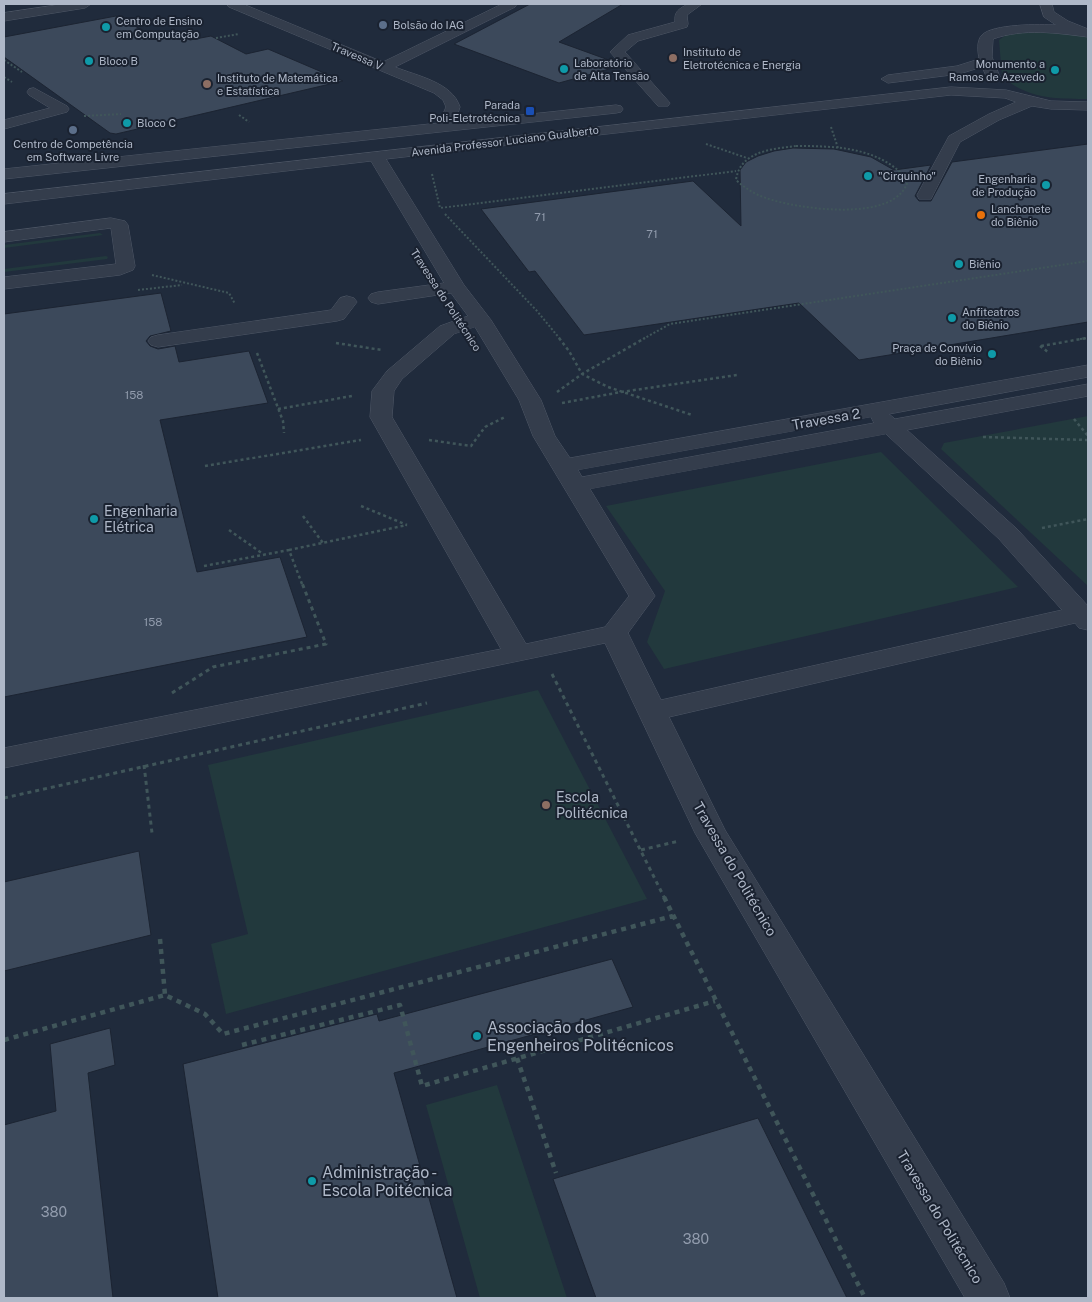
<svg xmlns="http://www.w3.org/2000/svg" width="1092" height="1302" font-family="'Public Sans',sans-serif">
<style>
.green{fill:#22393d}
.building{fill:#3c495b;stroke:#1c2432}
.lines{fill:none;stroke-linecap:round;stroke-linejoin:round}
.minor-casing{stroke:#4f5867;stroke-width:1}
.path-far3{stroke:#40565a;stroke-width:2;stroke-dasharray:2 2;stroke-linecap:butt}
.path-far2{stroke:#40565a;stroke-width:2.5;stroke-dasharray:3 3;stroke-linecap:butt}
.path-far1{stroke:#40565a;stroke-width:3;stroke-dasharray:4 4;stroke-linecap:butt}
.path{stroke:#40565a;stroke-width:4.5;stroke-dasharray:5 5;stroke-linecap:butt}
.minor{fill:#343d4c;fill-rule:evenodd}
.service-dot{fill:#5c6f8a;stroke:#1a2230;stroke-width:2}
.culture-dot{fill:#0f9aa8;stroke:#1a2230;stroke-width:2}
.education-dot{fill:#8d6e63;stroke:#1a2230;stroke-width:2}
.transit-dot{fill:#1a4fb4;stroke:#1a2230;stroke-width:2}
.food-dot{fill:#e8710a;stroke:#1a2230;stroke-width:2}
.labels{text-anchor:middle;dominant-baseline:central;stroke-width:4;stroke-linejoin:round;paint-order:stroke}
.far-poi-label{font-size:11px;fill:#afb8c8;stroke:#1a2230;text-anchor:start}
.far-street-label{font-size:11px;fill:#afb8c8;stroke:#1a2230}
.number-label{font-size:11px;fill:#929cad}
.street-label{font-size:14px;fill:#afb8c8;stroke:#1a2230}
.poi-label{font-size:14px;fill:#afb8c8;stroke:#1a2230;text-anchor:start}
.near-number-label{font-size:14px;fill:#929cad}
.near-poi-label{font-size:16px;fill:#afb8c8;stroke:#1a2230;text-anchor:start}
</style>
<rect width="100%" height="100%" fill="#202b3c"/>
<path class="green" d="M1027,30L1072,34L1088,37V99C1057,99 1026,99 1002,76L999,40L1006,35Z
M100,233L103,235L4,248V245Z
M106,256L108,257L107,259L4,272V269Z
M1088,416V586L941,449L944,443Z
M881,452L1018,587L664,669L647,642L665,591L606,506Z
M538,690L647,899L226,1014L211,944L248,934L208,765Z
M497,1085L567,1298H480L426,1105Z"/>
<path class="building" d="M530,4H623L559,42L617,63L620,66L559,83L454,44Z
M116,16L157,38L179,34L190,40L211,36L246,54L268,49L343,81L116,134L110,133L4,57V37Z
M1088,144V322L859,360L799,303L584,335L535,271L529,272L481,209L693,181L741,226L740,170L746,162L758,156L774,151L793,148L834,149L871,157L894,170L931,165L915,196L919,201H931L952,162Z
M161,293L171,331L150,336L146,341L150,346L158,349L175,346L179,362L249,351L268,403L160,420L197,572L280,557L307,637L4,697V314Z
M139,851L151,935L4,971V882Z
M612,959L633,1007L394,1073L457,1298H218L183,1064L377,1014L379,1021Z
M110,1028L115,1065L88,1073L113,1298H4V1125L56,1111L50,1044Z
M758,1118L847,1298H596L553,1179Z"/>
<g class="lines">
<g class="minor-casing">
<path id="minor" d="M63,4H91L85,8L4,21V13Z
M227,4H243L383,62L502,4H517L515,7L395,67C417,76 452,82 460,107L455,122L616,105L621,106L623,109L621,112L616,113L4,179V169L439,123L446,107L443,100L434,93L229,7Z
M688,4H702L687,15L688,24L687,27L638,41L625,52L670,103L668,106H658L610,52L628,35L675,22C674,11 679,9 688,4Z
M1040,4H1052L1054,12L1068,21L1088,29V37C1056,33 1024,28 993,39L992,57L1000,77L993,81L988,80L982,67L959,74L888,83L881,79L888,75L957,66L979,59C978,52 976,41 982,35C992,24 1041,24 1056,25L1044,17Z
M951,87L1006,90L1051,101L1088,102V110L1051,109L1032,106L999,120L960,142L933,195L931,199H919L917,195L949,136L989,114L1016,102L1005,98L951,95L386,159L464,285L491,320L541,400L555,436L570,458L1088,365V377L889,414L895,419L1088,384V396L907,430L1017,529L1088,606V630L1079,628L1075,623L669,717L725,830L1004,1283L1010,1298H965L695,833L605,643L4,768V748L501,649L370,417L372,391L387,371L440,326L468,316L451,293L378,304L371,302L368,298L371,294L378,292L444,283L371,161L4,204V194ZM475,327L519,400L533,436L629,596L605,627L526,644L392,417L394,391L402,379L454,334ZM871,417L874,423L582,477L578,470ZM886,434L999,539L1062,610L661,700L628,633L655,596L590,489Z
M34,88L67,106L69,109L67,112L4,129V120L50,108L29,95L27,92L29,89Z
M111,218L125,221L128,225L135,266L133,270L120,275L4,289V277L116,264L111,228L4,242V232Z
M347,296L354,298L357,302L344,319L337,321L158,347L151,345L148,341L151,337L158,335L331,310L340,298Z"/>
</g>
<path class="path-far3" d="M216,38L239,34
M4,60L22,72
M4,77L12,82
M239,115L249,122
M84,116L121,114
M831,127L838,148
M706,144L747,158
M796,146C837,146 879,147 908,180C898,224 797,209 766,198C754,194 745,188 736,180C740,151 772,149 796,146Z
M432,174L440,208L736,171
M445,214L537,311L560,339
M152,275L229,293L235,304
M138,290L182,285
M643,339L670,324L1088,261
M1080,339L1088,338"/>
<path class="path-far2" d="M559,338L569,351L582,374L608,387L692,415
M336,343L382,350
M1040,346L1048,352
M1041,346L1087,338
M257,353L283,421L284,433
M557,392L582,374L645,338
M562,403L621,392L737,375
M278,409L352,396
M1074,419L1088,436
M983,437L1088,440
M429,440L471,446L485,427L505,417
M205,466L361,440
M361,506L407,525
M303,516L323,543
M1042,528L1088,519
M229,530L263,554
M289,550L407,525
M204,566L289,550L302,584"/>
<path class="path-far1" d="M552,674L665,899
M172,693L213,667L326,644L302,583
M144,765L152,833
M4,798L427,703
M641,850L679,841"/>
<path class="path" d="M664,897L865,1298
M160,939L165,995
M4,1040L165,995L205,1014L223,1034L673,916
M242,1045L400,1005L422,1086L715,1001
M517,1058L556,1173"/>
<use href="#minor" class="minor"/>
</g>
<g class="service-dot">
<circle cx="383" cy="25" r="5"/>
<circle cx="73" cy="130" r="5"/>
</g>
<g class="culture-dot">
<circle cx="106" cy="27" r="5"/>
<circle cx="89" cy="61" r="5"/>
<circle cx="564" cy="69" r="5"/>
<circle cx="1055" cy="70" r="5"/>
<circle cx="127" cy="123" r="5"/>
<circle cx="868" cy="176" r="5"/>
<circle cx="1046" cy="185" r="5"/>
<circle cx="959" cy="264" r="5"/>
<circle cx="952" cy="318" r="5"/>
<circle cx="992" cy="354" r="5"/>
<circle cx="94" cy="519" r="5"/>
<circle cx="477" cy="1036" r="5"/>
<circle cx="312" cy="1181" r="5"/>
</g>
<g class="education-dot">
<circle cx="673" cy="58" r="5"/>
<circle cx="207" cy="84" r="5"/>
<circle cx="546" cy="805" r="5"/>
</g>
<rect class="transit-dot" x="525" y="106" width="10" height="10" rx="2.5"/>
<circle class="food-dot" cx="981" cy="215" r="5"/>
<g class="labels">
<g class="far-poi-label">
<text x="116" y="21">Centro de Ensino<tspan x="116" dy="13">em Computação</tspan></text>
<text x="393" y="25">Bolsão do IAG</text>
<text x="683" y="52">Instituto de<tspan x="683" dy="13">Eletrotécnica e Energia</tspan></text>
<text x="99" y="61">Bloco B</text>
<text x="574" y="63">Laboratório<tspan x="574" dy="13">de Alta Tensão</tspan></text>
<text x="1045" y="64" text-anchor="end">Monumento a<tspan x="1045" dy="13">Ramos de Azevedo</tspan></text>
<text x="217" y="78">Instituto de Matemática<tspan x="217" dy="13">e Estatística</tspan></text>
<text x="520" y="105" text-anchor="end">Parada<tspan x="520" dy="13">Poli-Eletrotécnica</tspan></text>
<text x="137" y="123">Bloco C</text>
<text x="73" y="144" text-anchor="middle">Centro de Competência<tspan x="73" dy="13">em Software Livre</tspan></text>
<text x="878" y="176">"Cirquinho"</text>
<text x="1036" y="179" text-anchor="end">Engenharia<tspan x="1036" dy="13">de Produção</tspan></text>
<text x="991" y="209">Lanchonete<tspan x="991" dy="13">do Biênio</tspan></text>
<text x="969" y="264">Biênio</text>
<text x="962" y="312">Anfiteatros<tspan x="962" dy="13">do Biênio</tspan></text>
<text x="982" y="348" text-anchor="end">Praça de Convívio<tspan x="982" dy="13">do Biênio</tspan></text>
</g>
<g class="far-street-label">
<text transform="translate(357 56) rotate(23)">Travessa V</text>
<text transform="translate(505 141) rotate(-7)">Avenida Professor Luciano Gualberto</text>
<text transform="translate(446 300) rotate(57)">Travessa do Politécnico</text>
</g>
<g class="number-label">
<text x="540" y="217">71</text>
<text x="652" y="234">71</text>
<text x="134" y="395">158</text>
<text x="153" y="622">158</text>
</g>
<g class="street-label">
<text transform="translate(826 419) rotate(-10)">Travessa 2</text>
<text transform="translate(735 869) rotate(60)">Travessa do Politécnico</text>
<text transform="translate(940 1217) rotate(59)">Travessa do Politécnico</text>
</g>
<g class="poi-label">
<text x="104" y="511">Engenharia<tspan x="104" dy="16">Elétrica</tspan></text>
<text x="556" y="797">Escola<tspan x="556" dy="16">Politécnica</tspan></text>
</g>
<g class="near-number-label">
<text x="54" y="1212">380</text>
<text x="696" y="1239">380</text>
</g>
<g class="near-poi-label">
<text x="487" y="1027">Associação dos<tspan x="487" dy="18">Engenheiros Politécnicos</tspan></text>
<text x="322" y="1172">Administração -<tspan x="322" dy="18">Escola Poitécnica</tspan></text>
</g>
</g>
<rect width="1092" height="1302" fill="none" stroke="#afb8c8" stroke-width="10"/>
</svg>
